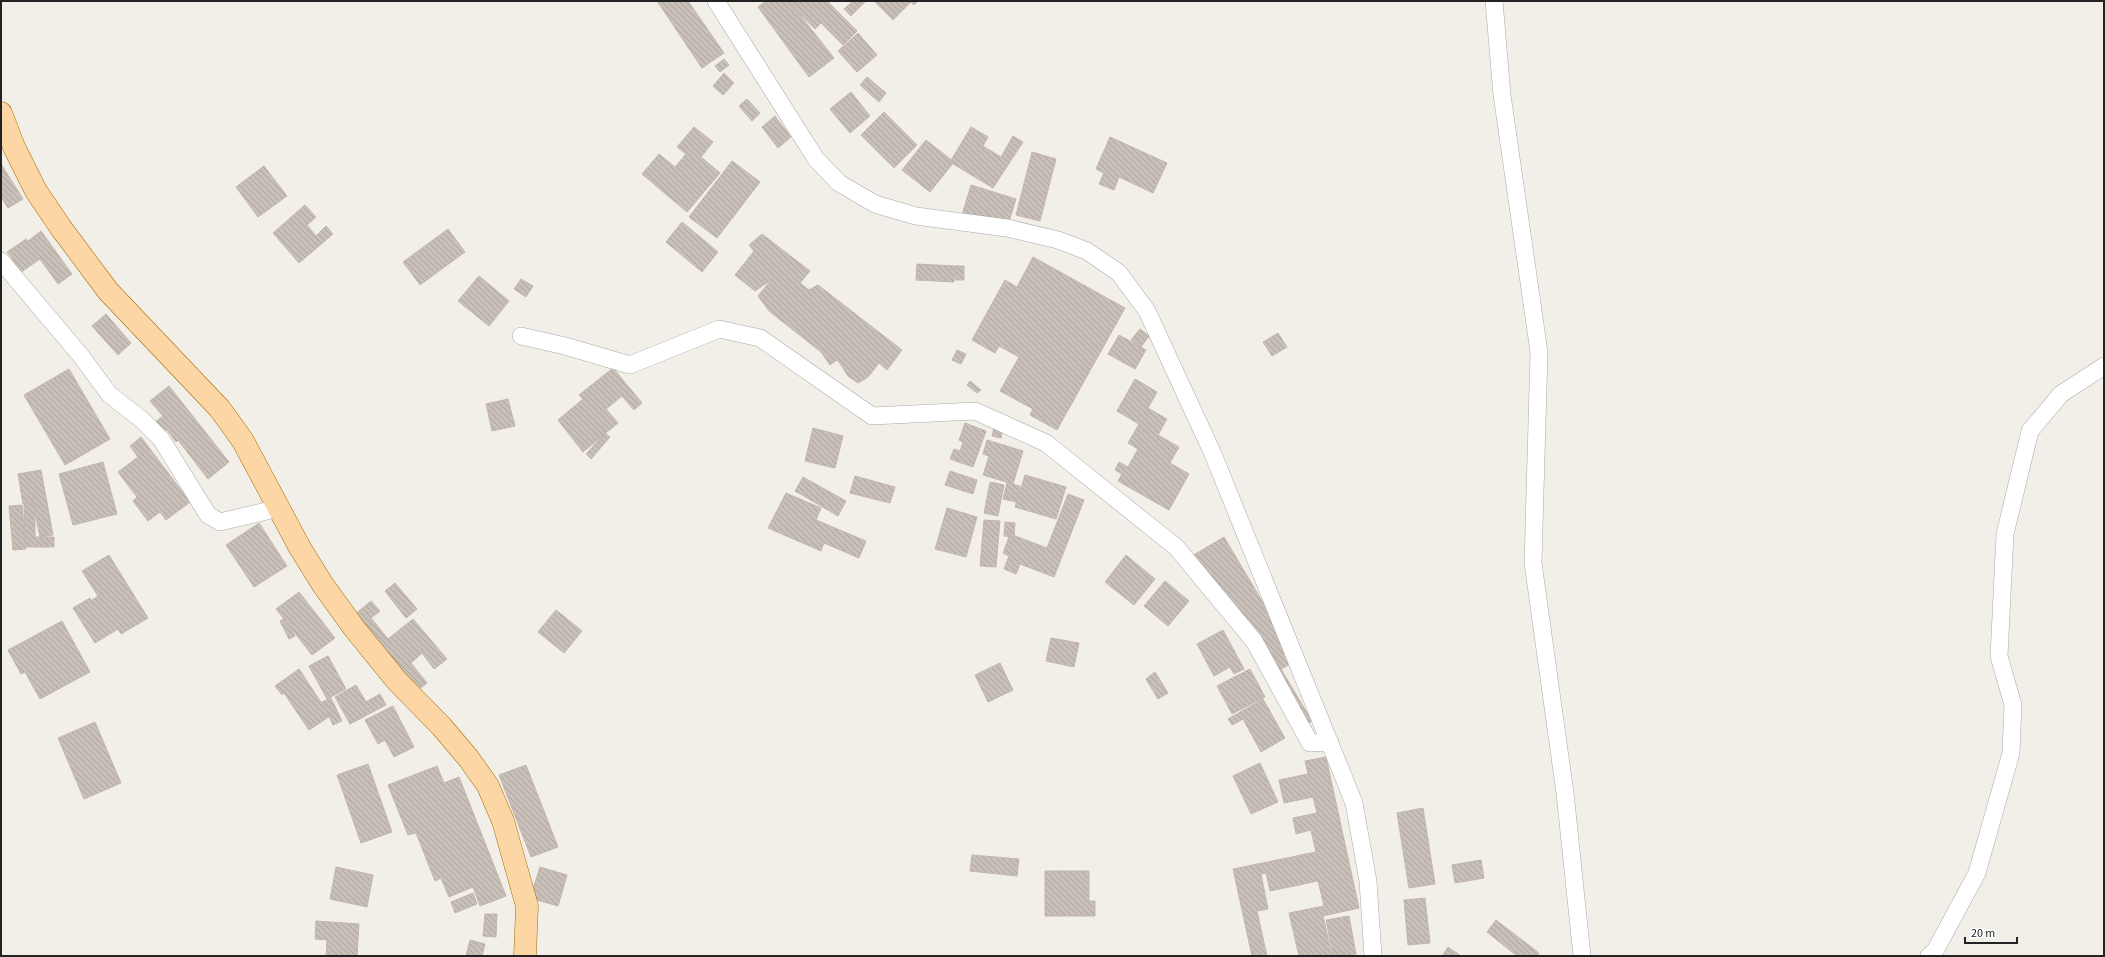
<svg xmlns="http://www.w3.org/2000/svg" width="2105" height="957" font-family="'Source Sans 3',sans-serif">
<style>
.building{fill:url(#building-back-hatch);stroke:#c4b6ab}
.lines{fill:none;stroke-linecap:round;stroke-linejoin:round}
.minor-casing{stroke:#a9a9a9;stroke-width:18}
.major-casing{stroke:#a06b00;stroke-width:23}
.minor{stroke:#fff;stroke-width:17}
.major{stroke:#fcd6a4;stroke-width:22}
</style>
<defs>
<pattern id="building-back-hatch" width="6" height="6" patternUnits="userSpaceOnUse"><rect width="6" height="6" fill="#c7bfb8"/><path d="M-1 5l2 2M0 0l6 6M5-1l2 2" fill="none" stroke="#aba49e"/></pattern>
</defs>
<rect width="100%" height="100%" fill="#f2efe9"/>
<path class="building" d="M657,1H688L724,53L702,68Z
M766,1H789L834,58L809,77L758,7Z
M794,1H827L857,31L843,45L821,23L815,29L790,4Z
M853,1H866L851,16L844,9Z
M874,1H918L914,5L911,2L893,20Z
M858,33L877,55L857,72L838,51Z
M724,59L729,65L720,72L715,66Z
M724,73L734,83L723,95L713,86Z
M867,77L886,93L879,102L860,85Z
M851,92L870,116L850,133L830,109Z
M747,99L760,113L752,121L739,106Z
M884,112L917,145L894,168L861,135Z
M775,116L791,137L778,148L762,127Z
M694,127L713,142L701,157L720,173L687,212L642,174L659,154L675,167L686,154L677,147Z
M971,127L988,137L983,146L1001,157L1013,136L1023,142L993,188L950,162Z
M1110,137L1167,163L1153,193L1119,177L1114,190L1099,184L1104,173L1096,169Z
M926,140L954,162L930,192L902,170Z
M1032,152L1056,159L1040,221L1016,215Z
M732,161L760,182L717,238L689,217Z
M1,164L23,199L8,208L1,197Z
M264,166L287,196L258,217L236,187Z
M971,185L1016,199L1007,228L962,215Z
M305,205L316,217L307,225L316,236L326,226L333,234L299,263L273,233Z
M682,222L718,252L702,272L666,242Z
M448,229L465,252L420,285L403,262Z
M41,231L72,274L58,284L40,259L14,277L6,265L13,260L7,252L26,239L28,241Z
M762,234L810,271L800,283L809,290L818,285L902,350L887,370L879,363L868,377L858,383L848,376L839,362L837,360L830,365L821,352L769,311L758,296L771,280L755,291L735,275L754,251L749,245Z
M1033,257L1125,308L1057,430L1030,415L1033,409L1000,391L1019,357L999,346L995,353L972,340L1005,280L1017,287Z
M917,264L955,266L954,282L916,280Z
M955,266H964V280H956Z
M479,276L509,301L489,326L458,301Z
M521,279L533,286L526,297L514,289Z
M106,314L131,343L118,355L92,326Z
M1140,329L1149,336L1141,347L1131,340Z
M1278,333L1287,347L1272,356L1263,342Z
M1119,335L1146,350L1135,369L1108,354Z
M957,350L966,354L961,364L952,360Z
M613,368L642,403L634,410L622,396L606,409L618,423L583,452L558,420L583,399L579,395Z
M69,369L110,439L65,465L24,395Z
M1135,379L1157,392L1148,408L1167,419L1158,435L1179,447L1170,463L1189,474L1169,510L1118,481L1122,474L1115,470L1119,462L1128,467L1138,449L1128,443L1139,424L1117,411Z
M970,381L981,390L977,393L967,385Z
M169,386L229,462L208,479L178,440L176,442L167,430L163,433L154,423L163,416L150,401Z
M508,399L515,426L492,431L486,404Z
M965,423L986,431L973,467L950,459L954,449L960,451L963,442L959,440Z
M995,423L1004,425L1001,438L992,436Z
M813,428L843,436L835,468L805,461Z
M605,433L610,437L591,459L586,454Z
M141,437L190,502L166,520L160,512L148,521L133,501L137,497L118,472L138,457L130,446Z
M987,440L1023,451L1013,484L983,475L989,456L983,454Z
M103,462L117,514L73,525L59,474Z
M41,470L53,535L40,537L33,502L23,504L18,474Z
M950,471L977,480L973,494L945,485Z
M1025,475L1066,487L1056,519L1015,507Z
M855,476L895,487L890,503L850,493Z
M803,477L846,501L838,516L795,491Z
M990,482L1004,485L998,516L984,513Z
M1007,483L1020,486L1016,502L1003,499Z
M786,493L821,508L816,520L866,541L859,558L824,543L821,551L768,528Z
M1068,494L1084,500L1054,577L1020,564L1016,574L1004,569L1009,556L1003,553L1010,534L1047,548Z
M35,503V537H54V547H25L24,504Z
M22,505L26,549L13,550L9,506Z
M947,508L977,517L966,557L935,549Z
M984,520L1000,521L996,567L980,566Z
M1005,522L1015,523L1014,537L1004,536Z
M259,523L287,566L254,587L226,545Z
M1224,537L1297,660L1281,669L1312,721L1298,729L1225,595L1192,556Z
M109,555L148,618L121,634L118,629L95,643L73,608L90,598L91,601L98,596L82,571Z
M1126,555L1155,579L1134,605L1105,582Z
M1165,581L1189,601L1168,626L1144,606Z
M395,583L417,609L406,618L385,591Z
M299,592L335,638L312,655L276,609Z
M371,601L380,611L371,618L388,639L413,619L447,659L434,669L422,653L411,663L427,683L416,692L352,617Z
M556,610L582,631L564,653L538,632Z
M285,618L295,636L289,639L280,621Z
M62,621L90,672L40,699L25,672L21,674L8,650Z
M1223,630L1244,669L1234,674L1230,667L1214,676L1197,644Z
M1051,638L1079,643L1074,667L1046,661Z
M328,656L346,689L327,699L309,666Z
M1000,663L1013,690L988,702L975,675Z
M299,669L330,716L309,730L284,693L282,695L275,686Z
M1250,669L1265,697L1232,714L1217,686Z
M1155,672L1168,693L1158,699L1146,679Z
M356,685L366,702L380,694L386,705L350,724L335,697Z
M331,698L342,721L333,725L322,702Z
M1263,699L1285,738L1261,752L1243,719L1232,725L1228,719Z
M393,706L414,747L394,757L385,740L378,744L365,720Z
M95,722L121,783L84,799L58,738Z
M1326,757L1359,908L1323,916L1332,956H1299L1289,913L1324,906L1318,881L1270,891L1266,873L1261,874L1268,909L1257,911L1267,956H1252L1233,869L1316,852L1311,830L1296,834L1293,818L1317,813L1313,797L1284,803L1279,780L1308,774L1305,761Z
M1260,763L1278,802L1251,814L1233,776Z
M368,764L392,832L361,843L337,775Z
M526,765L558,847L531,857L499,775Z
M437,766L444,783L459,777L506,896L480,906L473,887L449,897L441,878L435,881L416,833L408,835L388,785Z
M1423,808L1435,884L1409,888L1397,813Z
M972,855L1019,859L1017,876L970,871Z
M1481,860L1484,878L1455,883L1452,865Z
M336,867L373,875L367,907L330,899Z
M540,867L567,875L558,906L530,898Z
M1045,871H1089V901H1095V916H1045Z
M473,893L477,904L455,913L451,902Z
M1425,898L1430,943L1408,945L1404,900Z
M485,914H497L496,937L483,936Z
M1349,916L1356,954L1333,956L1326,920Z
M1496,920L1539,953L1537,956H1517L1487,932Z
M316,921L359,924L357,956H326L327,940L315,939Z
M470,940L485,944L482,956H466Z
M1448,947L1461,956H1442Z"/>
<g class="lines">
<g class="minor-casing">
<path id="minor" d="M716,1L816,159L839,183L875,204L916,216L1007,228L1058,240L1087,251L1119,273L1147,311L1213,454L1354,803L1368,881L1373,956
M1494,1L1502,95L1539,352L1533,563L1565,793L1582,956
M1,261L81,356L109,394L142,420L161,439L208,515L220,522L279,508
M521,336L565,346L630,365L719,329L760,338L872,416L975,411L1046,443L1176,547L1254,641L1310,743L1330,742
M1929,956L1935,951L1977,873L2011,753L2013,705L1999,656L2005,534L2030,431L2061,394L2104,366"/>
</g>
<g class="major-casing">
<path id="major" d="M1,113L14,147L36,191L61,228L108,291L220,409L243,441L300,548L323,585L354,628L397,681L442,727L469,759L488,786L503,821L527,906L525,956"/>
</g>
<use href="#minor" class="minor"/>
<use href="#major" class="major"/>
</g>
<rect width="2105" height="957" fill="none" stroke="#222222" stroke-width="4"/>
<path d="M1965 937v6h52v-6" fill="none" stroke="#222222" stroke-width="2"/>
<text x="1971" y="937" font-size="12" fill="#222222" stroke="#ffffff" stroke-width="3" paint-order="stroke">20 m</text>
</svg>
